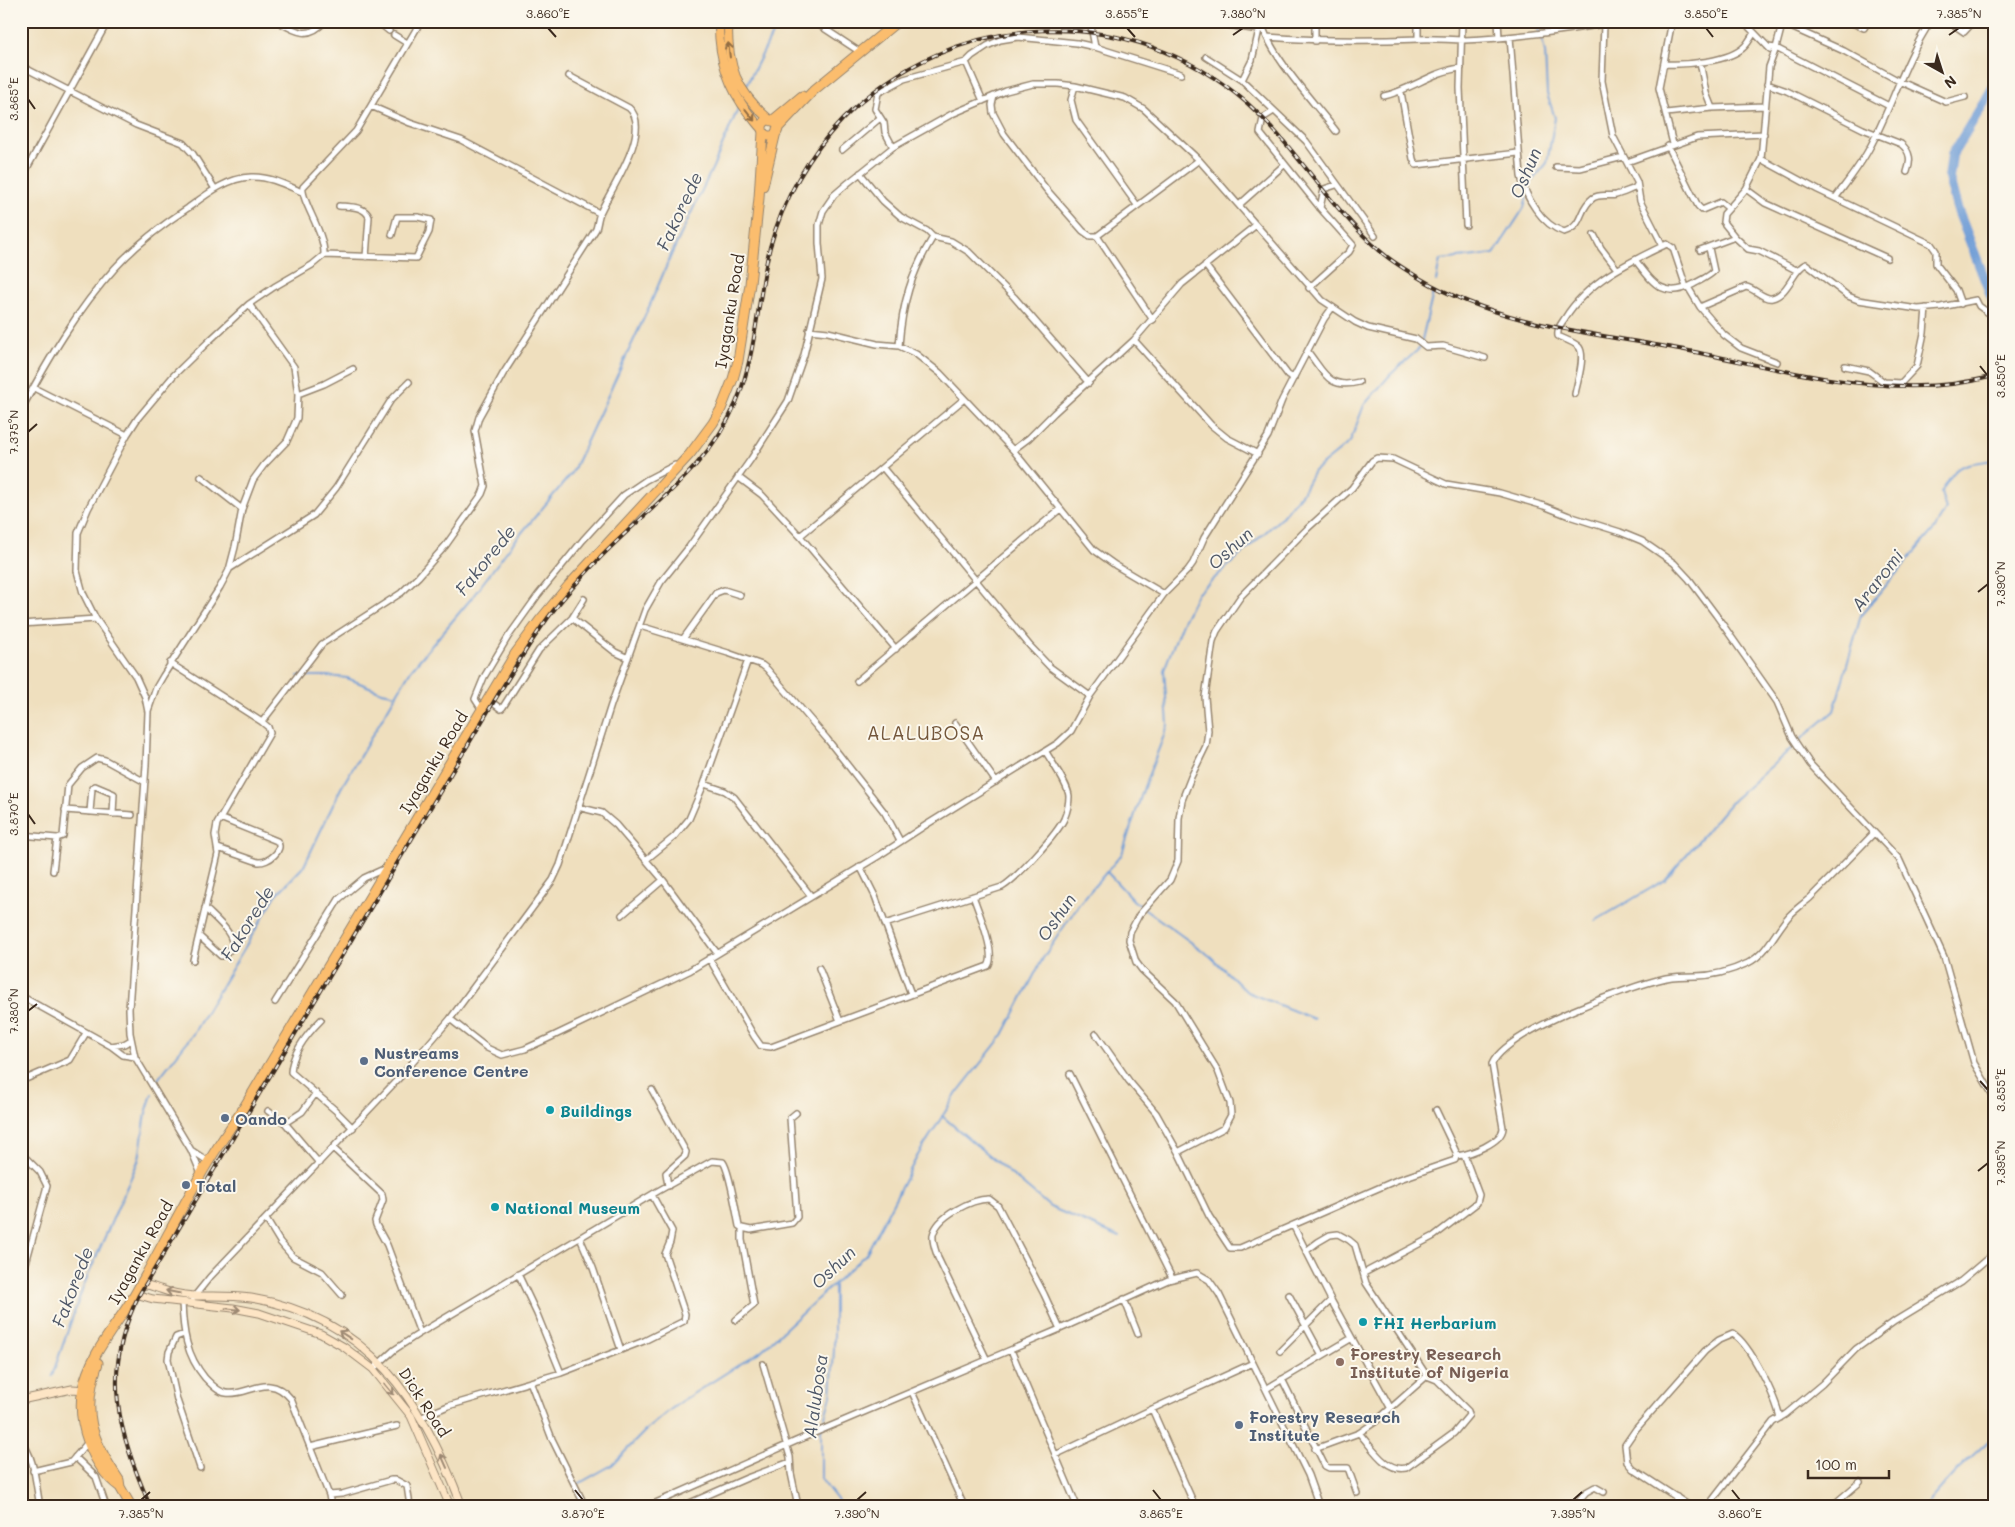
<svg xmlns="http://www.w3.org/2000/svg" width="2015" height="1527" font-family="Mali,sans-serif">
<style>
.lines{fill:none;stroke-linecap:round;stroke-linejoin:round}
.stream{stroke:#6e9cd6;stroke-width:2}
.river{stroke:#6e9cd6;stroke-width:10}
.street-casing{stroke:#95846e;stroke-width:8}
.secondary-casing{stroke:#95846e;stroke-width:9}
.primary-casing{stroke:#95846e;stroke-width:10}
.highway-casing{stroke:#95846e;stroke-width:11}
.street{stroke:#fff;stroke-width:5}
.secondary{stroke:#fde5c5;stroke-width:7}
.primary{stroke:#fbbd6e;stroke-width:8}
.highway{stroke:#fbbd6e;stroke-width:9}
.rail-casing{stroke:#3b2a1e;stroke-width:4}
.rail{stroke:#fbf7ec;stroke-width:2;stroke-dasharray:5.5;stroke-linecap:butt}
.oneway{stroke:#916c42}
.oneway2{stroke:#9c8872}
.ticks{fill:none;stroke:#3b2a1e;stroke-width:2}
.service-dot{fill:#5c6f8a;stroke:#fbf7ec;stroke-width:2}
.culture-dot{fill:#0f9aa8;stroke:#fbf7ec;stroke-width:2}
.education-dot{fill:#8d6e63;stroke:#fbf7ec;stroke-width:2}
.labels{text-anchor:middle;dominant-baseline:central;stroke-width:4;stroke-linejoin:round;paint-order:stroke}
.street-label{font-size:16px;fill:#3b2a1e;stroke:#fbf7ec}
.service-label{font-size:16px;font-weight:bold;fill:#4e5e75;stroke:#fbf7ec;text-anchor:start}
.culture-label{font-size:16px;font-weight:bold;fill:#0d838f;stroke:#fbf7ec;text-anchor:start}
.education-label{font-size:16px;font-weight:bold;fill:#785e54;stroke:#fbf7ec;text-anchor:start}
.water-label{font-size:18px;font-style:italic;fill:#4f5868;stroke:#fbf7ec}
.quarter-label{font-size:19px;letter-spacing:1px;fill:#74573b;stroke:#fbf7ec}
.neatline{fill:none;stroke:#3b2a1e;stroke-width:2}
.ticks-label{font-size:12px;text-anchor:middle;fill:#3b2a1e}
</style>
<rect width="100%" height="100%" fill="#fbf7ec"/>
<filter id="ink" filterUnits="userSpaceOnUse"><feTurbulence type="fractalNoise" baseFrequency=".02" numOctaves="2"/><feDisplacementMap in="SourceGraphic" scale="10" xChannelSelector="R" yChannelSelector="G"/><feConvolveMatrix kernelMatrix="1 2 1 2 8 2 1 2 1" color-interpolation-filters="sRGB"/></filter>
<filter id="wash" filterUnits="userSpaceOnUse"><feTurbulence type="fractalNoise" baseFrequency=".0096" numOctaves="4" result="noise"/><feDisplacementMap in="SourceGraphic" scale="20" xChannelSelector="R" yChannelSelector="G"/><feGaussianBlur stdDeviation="1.12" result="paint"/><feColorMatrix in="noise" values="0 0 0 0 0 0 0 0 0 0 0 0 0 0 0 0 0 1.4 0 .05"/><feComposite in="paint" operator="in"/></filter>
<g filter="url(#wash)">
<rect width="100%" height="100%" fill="#efdfbe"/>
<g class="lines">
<path class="stream" d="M745,88L779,21
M1528,192L1530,183L1547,163L1555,118L1547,94L1545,52L1542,39L1535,21
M1436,281L1440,260L1494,254L1524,208L1527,196
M298,676H327L347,678L382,692L397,695
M1799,741L1834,711L1861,615L1935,528L1946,509L1941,493C1957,462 1960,465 1994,460
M1107,872L1134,901L1210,956L1247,992L1314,1019
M1595,921L1665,880L1733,800L1793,747
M155,1083L193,1034L276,895L304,866L341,788L411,670L470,600L513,543L572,473L649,307L672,253L713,167L740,104
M942,1116L1050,1207L1120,1237
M834,1283V1350L831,1396L821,1430V1479L842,1506
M52,1376L83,1287L139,1159L146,1113L152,1094
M578,1484L612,1465L648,1428L680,1402L761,1351L866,1254L918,1155L957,1093L1003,1035L1043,958L1079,904L1122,854L1144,787L1168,725L1164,670L1182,623L1197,594L1279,520L1302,493L1314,471L1350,442L1364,405L1391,374L1420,348L1433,293
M1925,1506L1957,1470L1994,1436"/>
<path class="river" d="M1994,86L1952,155L1949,178L1957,208L1992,298H1994"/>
</g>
</g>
<g filter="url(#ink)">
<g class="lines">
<g class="street-casing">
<path id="street" d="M277,21C296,32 309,40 325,21
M377,21L389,31
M813,21L860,52
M1090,21L1095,47
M1203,21L1259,30L1263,29
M1261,21C1269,55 1314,102 1336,131
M1315,21V41
M1418,21V39
M1462,21L1460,88L1466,225
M1498,21L1499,38
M1567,21L1569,29
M1672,21L1659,88L1673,144
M1743,21L1770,49
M1783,21L1776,48L1769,67L1761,159L1746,189L1724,214L1723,222L1735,237L1748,249L1759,251L1796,270L1800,268
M1848,21L1864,28L1868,21
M1948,21L1964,32L1974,21
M1782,23L1844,51L1899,81L1946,102L1965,97
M1604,24L1602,81L1613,136L1637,182L1640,201L1663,246
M394,35L407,43
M1267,37C1320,41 1366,41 1419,39C1434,38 1449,40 1464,40C1517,38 1570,30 1622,21
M1510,37L1521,176C1525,197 1542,225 1564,232C1585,225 1577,210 1593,198C1601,193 1608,197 1616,195C1623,193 1629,190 1635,188L1637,185
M1768,47L1776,48L1889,106
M1206,57L1242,80L1306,141L1375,236
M966,62L983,101
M1700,62L1706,93L1712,108
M1665,64C1686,65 1730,62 1745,46C1749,42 1751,37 1754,33
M21,66L136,125L183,143L193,154L215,189
M1242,80L1252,60L1259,30
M1767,84L1787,91L1863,129L1901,144C1911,152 1911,161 1907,172
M1075,86L1071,100L1076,120L1137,205
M1401,92L1413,159L1416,165L1518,153
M994,96L992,105L993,113L1004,134L1046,189L1083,231L1090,236H1097L1153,320
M1384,96C1411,90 1433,71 1461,68
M371,106L410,123L461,140L599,213
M1274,111L1263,118L1260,133L1320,208L1353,245L1349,252L1309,288
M1666,113L1712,108L1765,106
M1668,146L1698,206L1702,210L1721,202L1728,208
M893,147L885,132L884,123L875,109L878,93L904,79L966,62L972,56L987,46L1000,40L1018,37L1077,43L1095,47L1181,74
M842,150L880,118
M1761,159L1818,190L1931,244L1936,251V264L1956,290L1961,304
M1627,162L1697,137L1764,134
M1556,167L1580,168L1623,157
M860,173L883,201L901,217L927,231L933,237L951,241L969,252L1014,297L1089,383
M21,179L108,21
M1746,189L1765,203L1887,258
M1836,197C1847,182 1860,166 1869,149C1892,107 1904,61 1931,21
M1239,205L1284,165
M339,206C350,207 365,206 369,217L366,257
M1320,208L1324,189L1336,185
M1594,235L1601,248L1617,269
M1097,236L1199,160
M1700,250L1735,237
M324,255L416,258L429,232L431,220L418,217H397L392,235
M1636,261C1653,283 1664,300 1694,284C1700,280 1709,277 1714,271L1709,248
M1205,265L1288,375L1294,378
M1688,287L1700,307L1724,335L1741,348L1777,362
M1700,307L1746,287C1754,288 1764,300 1772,298C1788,295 1794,268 1806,264L1848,296L1858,300L1918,309L1941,307L1976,300L1979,306L1994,317
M809,330L828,332L877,344L899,346L916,354L940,373L1013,450L1094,550L1115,565L1164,594
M1134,340L1211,425L1227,438L1258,454
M899,346C902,304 911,273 933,237
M1308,352C1324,372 1328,390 1359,382
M1845,366L1869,371L1884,382L1901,383L1917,366L1924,333L1926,308
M34,388L127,435
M298,394L324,384L353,369
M1575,394C1577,383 1586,356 1579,347C1574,342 1564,339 1558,336C1557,328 1561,324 1565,318C1588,281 1629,262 1667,244L1673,248L1686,287
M21,410C48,360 77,310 115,268C136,245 162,225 188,208C207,194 227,178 251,177C269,176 286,185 302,192
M1013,450L1029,438L1054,413L1134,340L1182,284L1256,225
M883,468L1030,646L1050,667L1090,696
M201,477L242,509
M738,477L762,495L800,536L896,649
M800,536L964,399
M229,569L314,515L336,488L391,400L409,382
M572,618L615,652L628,658
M21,624L96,619
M640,626L728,653L762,665L767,669L827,739L885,813L900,841
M683,639L716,593L724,590L740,595
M170,663L262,722L268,727L270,733L217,824L215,835L218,854L193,960
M857,681L1060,509
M487,701L493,703L501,709L503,707L539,650L572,618L584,599
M482,710L475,699L484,677L508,637L538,595L583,540L624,495L646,480L675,465L678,467
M148,711L156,688L163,676L220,587L229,570L235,547L242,509L253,480L264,465L287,441L297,418L298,394L294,367L249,304
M262,722L322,644L401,593L418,577L446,545L482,494L485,486L475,431L479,417L503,374L596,229C598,223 598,216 601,211C611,189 653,129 629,108L569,76
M955,723L996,782
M704,784L725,791L734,797L811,896
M578,807L602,813L616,825L663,880L717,953
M65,810L132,815
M90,812L92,788L95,786L114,794L113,814
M21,835L57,838L63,836L68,785L82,768L97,758L105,760L145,782
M218,848L258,862C268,863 285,850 277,841L220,818
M647,859L674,837L689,819L704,784L748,660
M860,866L875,896L911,994
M53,871L57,838
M622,915L663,880
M885,924L1002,887C1016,879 1057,834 1064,819C1067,812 1069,803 1069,796C1068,784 1052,763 1046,752
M199,936L221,956L225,955L232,947C235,933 214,918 205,908
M709,958L754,1036L761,1046L771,1047L988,966C997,955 978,910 973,896
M819,968L840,1021
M21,996L111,1046L123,1055L135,1057
M275,1002L339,899L364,878L386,868
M450,1019L487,1048L502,1055L525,1049L547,1039L689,971L880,855L926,825L1058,743L1071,731L1090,696L1164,594L1188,570L1193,563L1204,538L1268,436L1282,400L1324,319L1332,308
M321,1020C307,1034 292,1052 291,1072L335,1110L353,1128
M1096,1034L1129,1081L1156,1113L1178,1152L1209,1216L1230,1248H1240L1397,1180L1455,1160L1457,1154L1436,1110
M111,1046L124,1044L131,1040
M1070,1074L1172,1278
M21,1081L70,1060L86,1033
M652,1090L686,1152L685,1156L666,1173L668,1186
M268,1111L285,1123L319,1163
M285,1123L302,1112L316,1093
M334,1149L382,1194L383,1200L375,1221L376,1225L387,1245L420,1333
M191,1150L209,1162
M1178,1152L1224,1128L1231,1115L1230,1103L1218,1071L1175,1001L1142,970L1136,962L1129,940L1130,932L1139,915L1170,880L1178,861L1179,818L1182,800L1191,777L1206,746L1208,731L1205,697L1213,641L1217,631L1241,596L1308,528L1352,488L1372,461L1377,458L1393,459L1446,484L1500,493L1544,506L1569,516L1620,532L1642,541L1674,563L1689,579L1716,615L1777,702L1792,737L1810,764L1899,859L1944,957L1974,1063L1994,1097
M21,1156L27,1159L40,1172L47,1186L24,1270
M1457,1156C1470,1154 1502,1143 1503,1128L1492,1064C1507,1030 1630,986 1666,978C1676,976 1686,976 1696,976C1713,976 1733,970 1748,963C1768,953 1775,931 1790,915C1796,909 1803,904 1810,898C1831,877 1853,855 1874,833
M201,1174L191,1150L135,1057L130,1033L129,1009L146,765L148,712L145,697L136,677L96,619L83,593L77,571L78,533L88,509L127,435L138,418L174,375L209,341L249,304L274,287L312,265L324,255C325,232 300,200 303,187L356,131L421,21
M266,1219L280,1242L293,1257L322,1272L342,1295
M1293,1225L1331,1300L1390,1407
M742,1228L751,1230L792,1223L797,1217L790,1118L796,1113
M580,1238L593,1268L621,1350
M1306,1251L1318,1242L1330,1235L1338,1234L1349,1240L1355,1245L1366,1283L1427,1376L1437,1380L1468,1411L1469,1415L1454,1433L1406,1468C1385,1472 1372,1447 1359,1433
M1364,1273L1434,1236L1477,1203L1479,1195L1464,1155
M518,1274L537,1314L561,1373
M1289,1295L1322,1356
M193,1298L210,1277L401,1076L450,1019L553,880L560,865L611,705L645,610L661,582L689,547L751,459L788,401L804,355L822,279L819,243V225L823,211L834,195L848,183L893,147L952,114L1006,91L1033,84H1058L1075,86L1125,98L1144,109L1199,160L1322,300L1355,322L1368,328L1416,339L1426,347L1443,346L1485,358
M1124,1299L1138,1334
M182,1302C183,1331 186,1355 205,1378C211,1384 218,1392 226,1393C248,1397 268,1371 291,1399L329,1495L331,1506
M184,1334L176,1337L169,1352L168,1359L177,1400L200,1468
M1011,1350L1077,1506
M1280,1351L1331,1300
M987,1360L938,1258C936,1251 932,1243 933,1235C937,1216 972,1199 989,1199L998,1206L1044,1294L1060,1329
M763,1364L790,1457L791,1473L798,1506
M373,1369L394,1350L420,1333L658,1191L712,1161L723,1162C730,1171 736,1212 739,1226L742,1228V1240L754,1305L736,1320
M1282,1379L1325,1466L1329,1468H1348L1357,1493
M531,1384L552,1439L585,1506
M1266,1389L1352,1338
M912,1392L964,1506
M1152,1409L1195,1506
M422,1417L448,1406L561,1373L644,1341L684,1321L685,1314L665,1254L670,1242L672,1231L652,1195
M21,1442C35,1455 36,1488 40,1506
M310,1447L397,1426
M1315,1449L1359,1433L1375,1422L1427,1376
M1055,1455L1152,1409L1253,1363
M75,1457L96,1477L106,1506
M33,1471L71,1462L89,1441
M329,1495L342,1494L391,1480H396L407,1486L410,1506
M649,1506L812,1434L1060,1329L1168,1280L1197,1273L1209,1280L1219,1294L1308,1475L1319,1506
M683,1506L747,1478L790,1462
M1574,1506L1586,1492L1595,1487L1604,1492
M1671,1506L1677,1497
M1690,1506L1633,1469L1627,1462L1625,1445L1636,1429L1705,1351L1719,1340L1733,1334C1750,1344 1776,1398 1780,1418
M1708,1506L1773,1422L1786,1414L1822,1384L1856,1349L1895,1321L1961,1281L1994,1253
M1832,1506L1860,1482"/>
</g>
<g class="secondary-casing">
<path id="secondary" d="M139,1287C140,1287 145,1285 146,1285C150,1285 156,1288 160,1289C171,1293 183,1295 194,1296C213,1296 232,1295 251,1298C369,1317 423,1402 462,1506
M133,1297L139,1295L153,1299L233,1308L259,1313L321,1334L344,1347L373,1369L411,1416L450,1506
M21,1400L72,1389L87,1390"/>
</g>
<g class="primary-casing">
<path id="primary" d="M719,21C718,56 727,86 749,114C754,119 757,125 762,129
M728,21C727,66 736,91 770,120"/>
</g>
<g class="highway-casing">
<path id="highway" d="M762 128a8 8 0 1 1 16 0a8 8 0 1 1-16 0Z
M772,121L802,96
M777,129L814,90L898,21
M763,186L776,132
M98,1363C81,1412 91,1439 119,1480L120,1487L131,1506
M120,1487C92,1467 76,1421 83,1388C90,1354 117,1325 134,1296C157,1256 177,1216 200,1176C213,1153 228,1131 243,1109L515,654L540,620L570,584L690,454L713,423L721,409L733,379L738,361L750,284L759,198L763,132"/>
</g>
<use href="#street" class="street"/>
<use href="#secondary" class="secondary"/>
<use href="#primary" class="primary"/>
<use href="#highway" class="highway"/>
<g class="rail-casing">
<path id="rail" d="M150,1506C118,1431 100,1372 139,1295L493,703C512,672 531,640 553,611C567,593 583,576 599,559C648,508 708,469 736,403C757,353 757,299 770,247C783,200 809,154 843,119C953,7 1130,0 1247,103C1296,147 1330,208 1380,251C1392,262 1408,271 1421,279C1499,325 1592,333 1679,349C1782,368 1890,404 1994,376"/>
</g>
<use href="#rail" class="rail"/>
</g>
<defs><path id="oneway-shaft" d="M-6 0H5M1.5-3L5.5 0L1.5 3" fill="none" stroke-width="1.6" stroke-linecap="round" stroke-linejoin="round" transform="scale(1.25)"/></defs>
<g class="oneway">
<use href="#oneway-shaft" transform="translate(729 50) rotate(-97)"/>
<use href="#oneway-shaft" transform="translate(750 115) rotate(52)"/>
</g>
<g class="oneway2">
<use href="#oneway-shaft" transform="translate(173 1292) rotate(-168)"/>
<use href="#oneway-shaft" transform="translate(233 1309) rotate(6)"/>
<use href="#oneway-shaft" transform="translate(345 1335) rotate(-147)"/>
<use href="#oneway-shaft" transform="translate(389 1389) rotate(50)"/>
<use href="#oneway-shaft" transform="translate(444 1461) rotate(-114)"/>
</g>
</g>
<path class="ticks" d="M548,28L556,37M1127,28L1135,37M1706,28L1713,37M1233,35L1243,28M1949,35L1959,28M28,99L35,109M1980,366L1988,376M28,432L37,424M1978,592L1988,584M28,814L35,824M28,1011L37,1004M1980,1081L1988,1090M1978,1171L1988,1163M575,1490L583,1500M1153,1490L1161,1500M1732,1490L1740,1500M141,1500L150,1492M857,1500L866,1492M1573,1500L1582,1492"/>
<g class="service-dot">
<circle cx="364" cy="1061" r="5"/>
<circle cx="225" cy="1118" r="5"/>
<circle cx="186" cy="1185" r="5"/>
<circle cx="1239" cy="1425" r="5"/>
</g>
<g class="culture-dot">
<circle cx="550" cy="1110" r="5"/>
<circle cx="495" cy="1207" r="5"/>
<circle cx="1363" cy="1322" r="5"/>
</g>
<circle class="education-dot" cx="1340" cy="1362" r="5"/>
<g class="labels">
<g class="street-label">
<text transform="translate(729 311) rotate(-81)">Iyaganku Road</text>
<text transform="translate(433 762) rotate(-59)">Iyaganku Road</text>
<text transform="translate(140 1252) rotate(-61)">Iyaganku Road</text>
<text transform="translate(425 1402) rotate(57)">Dick Road</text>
</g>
<g class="service-label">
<text x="374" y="1052">Nustreams<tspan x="374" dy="18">Conference Centre</tspan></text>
<text x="235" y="1118">Oando</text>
<text x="196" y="1185">Total</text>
<text x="1249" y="1416">Forestry Research<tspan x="1249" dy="18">Institute</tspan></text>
</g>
<g class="culture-label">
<text x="560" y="1110">Buildings</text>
<text x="505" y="1207">National Museum</text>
<text x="1373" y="1322">FHI Herbarium</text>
</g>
<g class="education-label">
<text x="1350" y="1353">Forestry Research<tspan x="1350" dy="18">Institute of Nigeria</tspan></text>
</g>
<g class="water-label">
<text transform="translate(1525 173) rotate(-67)">Oshun</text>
<text transform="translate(679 211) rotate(-65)">Fakorede</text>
<text transform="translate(1230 548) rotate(-42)">Oshun</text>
<text transform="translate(485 560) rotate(-51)">Fakorede</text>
<text transform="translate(1877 580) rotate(-52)">Araromi</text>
<text transform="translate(1056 917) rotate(-55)">Oshun</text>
<text transform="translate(247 923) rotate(-58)">Fakorede</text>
<text transform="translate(833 1267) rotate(-43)">Oshun</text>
<text transform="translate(72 1287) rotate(-69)">Fakorede</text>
<text transform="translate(815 1396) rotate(-82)">Alalubosa</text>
</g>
<g class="quarter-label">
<text x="926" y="732">ALALUBOSA</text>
</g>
</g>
<rect width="2015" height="1527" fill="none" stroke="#fbf7ec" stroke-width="55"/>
<g transform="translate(1942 72) rotate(141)" stroke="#fbf7ec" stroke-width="4" paint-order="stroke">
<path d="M0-4L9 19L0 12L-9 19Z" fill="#3b2a1e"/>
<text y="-8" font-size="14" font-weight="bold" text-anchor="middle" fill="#3b2a1e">N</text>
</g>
<path d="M1808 1470v8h81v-8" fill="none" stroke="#3b2a1e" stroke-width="2.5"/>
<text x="1815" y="1470" font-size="15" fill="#3b2a1e" stroke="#fbf7ec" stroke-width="4" paint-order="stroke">100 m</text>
<rect x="28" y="28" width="1960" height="1472" class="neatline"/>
<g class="ticks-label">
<text x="548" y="18">3.860°E</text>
<text x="1127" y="18">3.855°E</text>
<text x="1243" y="18">7.380°N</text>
<text x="1706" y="18">3.850°E</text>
<text x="1959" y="18">7.385°N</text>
<text transform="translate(14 99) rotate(-90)" y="4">3.865°E</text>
<text transform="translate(2001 376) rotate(-90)" y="4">3.850°E</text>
<text transform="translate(14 432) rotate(-90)" y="4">7.375°N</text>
<text transform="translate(2001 584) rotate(-90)" y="4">7.390°N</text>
<text transform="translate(14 814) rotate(-90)" y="4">3.870°E</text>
<text transform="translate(14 1011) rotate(-90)" y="4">7.380°N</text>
<text transform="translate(2001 1090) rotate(-90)" y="4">3.855°E</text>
<text transform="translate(2001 1163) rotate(-90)" y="4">7.395°N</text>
<text x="141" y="1518">7.385°N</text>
<text x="583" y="1518">3.870°E</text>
<text x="857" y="1518">7.390°N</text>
<text x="1161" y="1518">3.865°E</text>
<text x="1573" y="1518">7.395°N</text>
<text x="1740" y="1518">3.860°E</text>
</g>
</svg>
